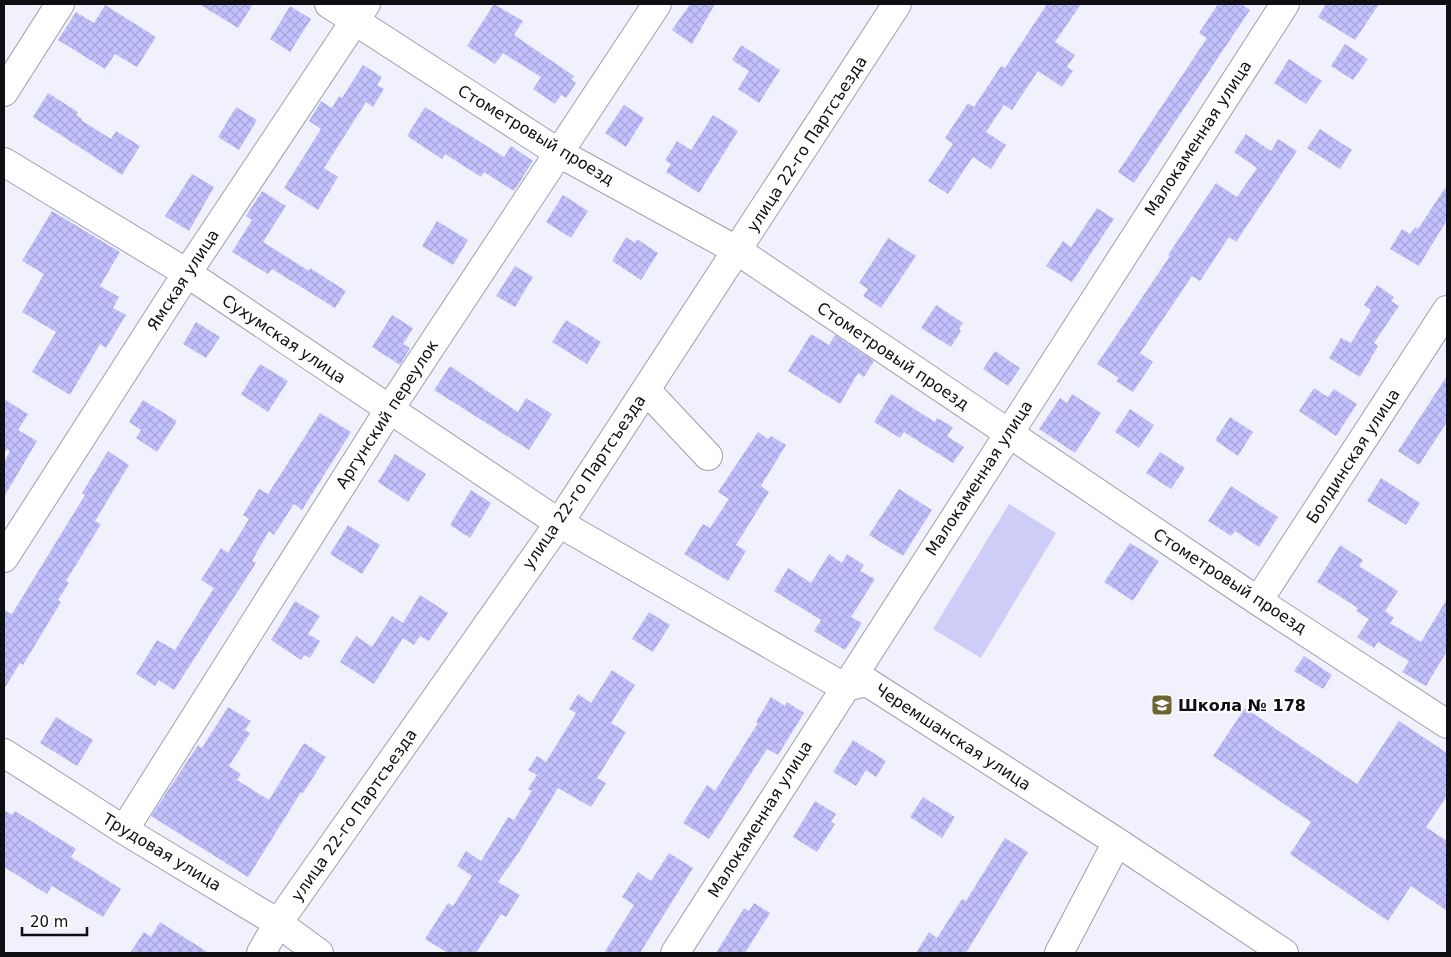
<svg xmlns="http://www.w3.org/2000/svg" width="1451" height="957" font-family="'DejaVu Sans',sans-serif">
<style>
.pitch{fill:#cdcdf7}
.building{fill:url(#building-cross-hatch)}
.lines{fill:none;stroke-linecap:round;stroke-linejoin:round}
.minor-casing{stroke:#9f9fab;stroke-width:30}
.minor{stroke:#fff;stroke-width:28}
.labels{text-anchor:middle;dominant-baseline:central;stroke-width:4;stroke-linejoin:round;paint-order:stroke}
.street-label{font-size:16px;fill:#0f0f13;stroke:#fff}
.poi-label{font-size:16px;font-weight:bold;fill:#0f0f13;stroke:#fff;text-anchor:start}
</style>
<defs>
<pattern id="building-cross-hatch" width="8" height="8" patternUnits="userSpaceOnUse" patternTransform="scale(1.25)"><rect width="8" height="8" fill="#c2c1fe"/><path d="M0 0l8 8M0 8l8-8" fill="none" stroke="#a6a5d9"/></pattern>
</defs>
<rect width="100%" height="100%" fill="#f1f1fe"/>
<path class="pitch" d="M1009,504L1056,533L981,658L933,629Z"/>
<path class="building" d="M199,4H253L238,28Z
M494,4L523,21L514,35L574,76L571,79L576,83L566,98L561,95L555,104L533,89L541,77L503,53L495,64L467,46Z
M690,4H715L692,44L672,30Z
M1047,4H1081L1055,42L1075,55L1067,67L1073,71L1062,87L1038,71L1012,110L1004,105L986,132L1006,145L991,169L973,157L948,194L928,181L953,144L945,138L968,103L974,107L1001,66L1005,68Z
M1218,4H1241L1250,10L1134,183L1118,172L1207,38L1199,33Z
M1326,4H1379L1355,40L1318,17Z
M105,5L156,37L137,67L115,54L105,69L58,40L76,12L94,23Z
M290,6L311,19L290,52L270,39Z
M1345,44L1368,59L1353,80L1331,66Z
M741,45L780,70L759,103L738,89L749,71L732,60Z
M1289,59L1322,81L1306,104L1274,83Z
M363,65L382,77L377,85L384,89L373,107L366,102L324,168L338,177L318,210L284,188L321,129L309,121L321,101L332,108L339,96L342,98Z
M48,93L78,112L76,115L82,119L81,120L111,139L116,131L140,146L122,175L33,117Z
M624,105L644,118L626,147L605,133Z
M236,107L257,120L239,150L218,137Z
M425,107L504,157L511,146L533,161L514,191L484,172L481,177L445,154L442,159L407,136Z
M713,115L738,131L699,193L666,172L671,164L665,160L677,141L691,150Z
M1320,129L1352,150L1340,169L1307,148Z
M1246,134L1271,151L1278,139L1297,151L1236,242L1229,237L1200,281L1192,276L1140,353L1153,362L1133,392L1116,381L1119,378L1097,364L1170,256L1168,255L1216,183L1237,197L1257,168L1234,152Z
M192,174L214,187L189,231L165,216Z
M1447,185V220L1419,266L1390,249L1402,229L1410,234L1415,227L1418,229Z
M262,191L286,206L263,242L309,271L310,268L346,291L335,308L272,269L268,274L232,252L252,220L246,216Z
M563,195L588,211L571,238L546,222Z
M1097,208L1114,219L1072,282L1046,266L1063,241L1071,247Z
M52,211L120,252L100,286L119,297L113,308L126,315L106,348L100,344L70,395L32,372L56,332L22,312L44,274L22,261Z
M437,221L468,240L453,265L422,246Z
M626,237L635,243L637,239L658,253L641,280L612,261Z
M888,238L916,256L881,308L863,296L868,289L859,283Z
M515,266L533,277L515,307L496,296Z
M1377,285L1394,297L1391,301L1399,306L1374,343L1378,346L1360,377L1329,358L1341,338L1351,343L1371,310L1364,305Z
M936,305L963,323L959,329L961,331L951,347L921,328Z
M392,315L413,328L403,344L410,348L400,365L372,347Z
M566,320L601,342L587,364L552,342Z
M196,322L220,337L206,358L183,344Z
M811,334L829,345L835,335L874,361L864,377L858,373L840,404L788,371Z
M995,351L1020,368L1008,386L983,369Z
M260,364L288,381L268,412L241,394Z
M450,366L518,412L526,398L552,414L529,450L434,390Z
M1447,376V422L1419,465L1398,451Z
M1314,388L1328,397L1334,389L1357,404L1336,436L1299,411Z
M891,394L935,422L937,418L953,427L947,436L964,447L953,463L904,432L900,438L874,422Z
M1072,394L1101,413L1075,453L1039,429L1060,398L1067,403Z
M4,399L28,414L18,430L37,441L4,497V462L10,451L7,449L4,454Z
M143,400L177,421L157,452L136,438L141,430L129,422Z
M1130,409L1154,425L1139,448L1115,432Z
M320,413L351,432L302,510L294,504L274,535L269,531L252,561L256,563L174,690L159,680L155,686L136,674L157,640L175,650L214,588L201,580L221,548L228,553L249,519L243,515L259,489L268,494Z
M1230,417L1253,432L1238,456L1215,440Z
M758,432L768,439L771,436L786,445L761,486L769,492L736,545L746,551L728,581L684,554L703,524L710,528L729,499L718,492Z
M108,451L129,465L95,521L101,524L66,581L69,583L58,600L61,602L23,665L20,663L4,689V610L12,614L85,495L82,493Z
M1160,452L1185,468L1171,489L1146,473Z
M395,454L426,474L408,502L378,482Z
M1381,478L1420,503L1406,525L1367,501Z
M1231,486L1278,517L1259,547L1235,531L1231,536L1208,521Z
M899,489L932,510L903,556L869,535Z
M471,490L491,503L470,538L450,525Z
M348,525L380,545L362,574L330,554Z
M1130,543L1159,561L1133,601L1104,582Z
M1340,545L1363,560L1359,566L1398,591L1385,611L1394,618L1390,623L1421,642L1447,599V651L1426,686L1402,672L1409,661L1378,642L1374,648L1357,637L1369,619L1356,611L1358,608L1317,582Z
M829,554L842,563L847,554L864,565L860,571L875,579L851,617L862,623L845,650L814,631L821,620L774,591L788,568L811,583Z
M420,595L448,613L429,641L420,636L414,645L403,638L374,684L340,662L356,636L372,647L392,616L403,623Z
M295,601L320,616L308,634L320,641L310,658L304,655L301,660L271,640Z
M649,612L670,625L653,652L632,639Z
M1304,656L1332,675L1323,689L1294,671Z
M612,670L635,685L611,723L626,732L597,778L606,783L591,807L558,788L519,852L498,882L520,895L506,917L501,914L476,953H448L425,939L448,903L453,906L472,876L457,866L466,851L481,861L508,817L514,820L532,791L528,789L537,775L528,770L537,756L546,762L576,713L569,709L578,694L591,703Z
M771,697L785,706L787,702L804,713L778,755L767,749L709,839L683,823L707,785L715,791L758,723L756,722Z
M228,707L251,721L245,730L250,733L229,766L241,774L237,780L269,800L304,743L326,757L303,793L301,792L248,877L151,816L198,745L202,748Z
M1245,708L1357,784L1399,721L1447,753V796L1426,827L1447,841V911L1411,886L1388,921L1290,854L1311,822L1213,756Z
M56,717L93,740L77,766L40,743Z
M853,740L886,761L876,777L866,770L856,786L833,772Z
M923,797L955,817L942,838L910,817Z
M815,801L836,814L831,822L835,824L817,852L793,837Z
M4,810L12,815L15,811L76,849L71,857L121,889L103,917L52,886L47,894L4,867Z
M1005,838L1028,852L966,953H916L929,932L937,938L962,899L966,901Z
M669,853L693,868L640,953H604L634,905L622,897L638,872L651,881Z
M754,903L770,913L745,953H716L744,908L749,911Z
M160,922L209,953H130L144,932L151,937Z"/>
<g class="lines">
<g class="minor-casing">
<path id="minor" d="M329,4L559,153L738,251L1258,601L1447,724
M4,92L60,4
M4,162L187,273L559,523L844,687L867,682L1117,842L1284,953
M646,390L708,456
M4,558L187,273L366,4
M1258,601L1447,310
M4,753L124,830L278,923L319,953
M124,830L389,410L657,4
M261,953L278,923L559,523L897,4
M675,953L1285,4
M1059,953L1117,842"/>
</g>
<use href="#minor" class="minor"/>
</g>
<defs>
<g id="school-square" transform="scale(1.125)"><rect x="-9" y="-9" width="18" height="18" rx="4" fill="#6b6532" stroke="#fff"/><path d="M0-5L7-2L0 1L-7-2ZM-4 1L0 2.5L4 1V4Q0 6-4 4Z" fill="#fff"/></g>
</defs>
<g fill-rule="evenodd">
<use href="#school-square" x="1162" y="705"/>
</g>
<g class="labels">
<g class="street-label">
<text transform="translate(536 135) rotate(31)">Стометровый проезд</text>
<text transform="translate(1198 138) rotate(-57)">Малокаменная улица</text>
<text transform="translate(807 144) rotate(-57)">улица 22-го Партсъезда</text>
<text transform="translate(183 280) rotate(-57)">Ямская улица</text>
<text transform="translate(284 339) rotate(34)">Сухумская улица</text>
<text transform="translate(893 356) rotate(34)">Стометровый проезд</text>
<text transform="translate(387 414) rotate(-57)">Аргунский переулок</text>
<text transform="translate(1353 456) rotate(-57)">Болдинская улица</text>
<text transform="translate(979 478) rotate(-57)">Малокаменная улица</text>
<text transform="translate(584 482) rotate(-56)">улица 22-го Партсъезда</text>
<text transform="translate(1230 581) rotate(33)">Стометровый проезд</text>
<text transform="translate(953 737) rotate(33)">Черемшанская улица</text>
<text transform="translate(354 815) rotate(-55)">улица 22-го Партсъезда</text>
<text transform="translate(760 819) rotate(-58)">Малокаменная улица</text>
<text transform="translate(162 852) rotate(31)">Трудовая улица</text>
</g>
<g class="poi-label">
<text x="1178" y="705">Школа № 178</text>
</g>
</g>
<rect width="1451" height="957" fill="none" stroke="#0f0f13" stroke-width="10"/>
<path d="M22 927v8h65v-8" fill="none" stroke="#0f0f13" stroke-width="2.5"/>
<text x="30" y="927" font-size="15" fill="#0f0f13" stroke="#ffffff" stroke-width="4" paint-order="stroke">20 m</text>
</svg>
